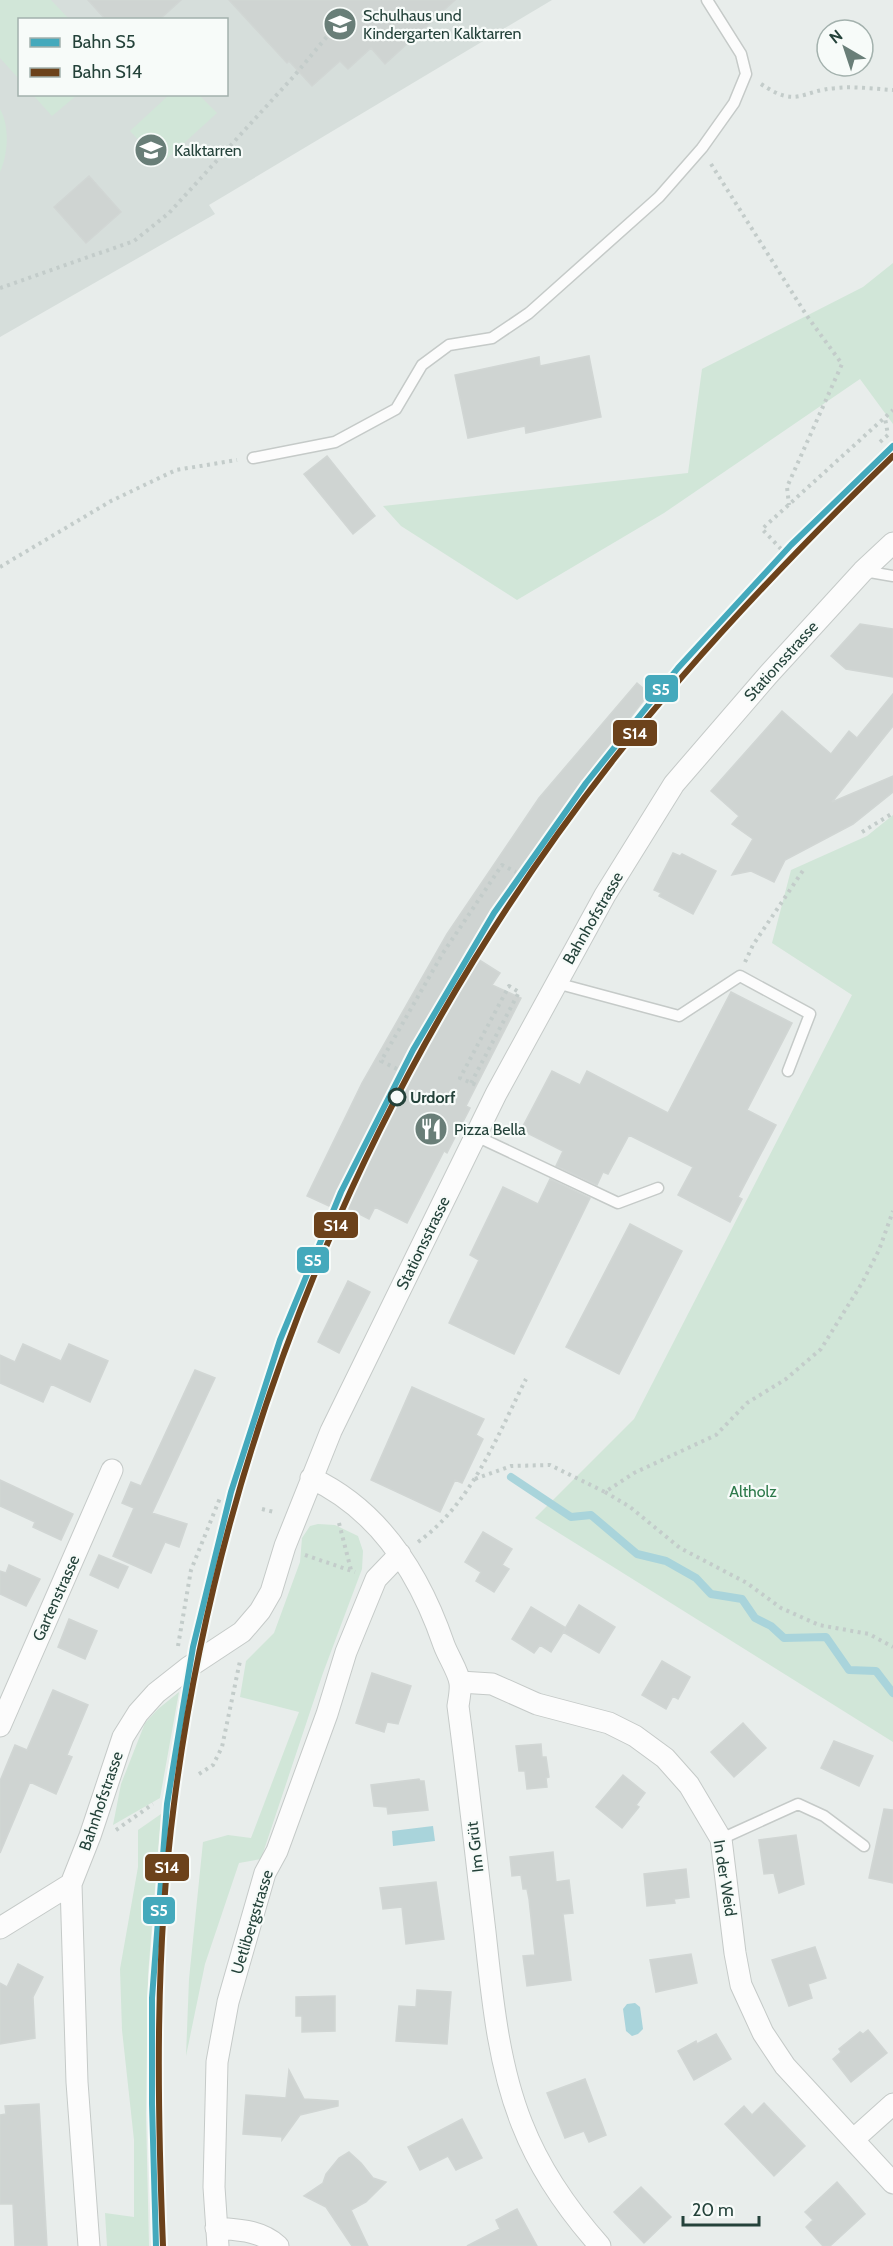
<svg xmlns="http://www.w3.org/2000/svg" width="893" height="2246" font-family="Cabin,sans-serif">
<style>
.built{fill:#d6dedb;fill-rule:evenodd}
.green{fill:#d1e6d8}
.water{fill:#a9d4db}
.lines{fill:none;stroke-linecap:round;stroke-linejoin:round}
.stream{stroke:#a9d4db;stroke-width:8}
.building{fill:#cfd4d2;stroke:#d1d6d4;stroke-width:1.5}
.lane-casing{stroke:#c5cac8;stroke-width:13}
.street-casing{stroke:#c5cac8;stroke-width:23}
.path{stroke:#c3ccca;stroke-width:4;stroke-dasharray:3 4.5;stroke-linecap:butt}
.lane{stroke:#fcfcfc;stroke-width:10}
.street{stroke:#fcfcfc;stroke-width:21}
.rail-1-casing{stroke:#f7fbf9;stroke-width:10}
.rail-2-casing{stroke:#f7fbf9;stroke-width:10}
.rail-1{stroke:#44a9bc;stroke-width:6}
.rail-2{stroke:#6c421b;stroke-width:6}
.stop-dot{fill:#f7fbf9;stroke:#24423a;stroke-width:3}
.labels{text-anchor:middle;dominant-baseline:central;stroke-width:4.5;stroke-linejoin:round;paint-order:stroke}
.poi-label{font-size:16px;fill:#24423a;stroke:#f7fbf9;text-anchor:start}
.street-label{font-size:16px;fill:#24423a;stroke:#f7fbf9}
.stop-label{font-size:16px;font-weight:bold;fill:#24423a;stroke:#f7fbf9;text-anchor:start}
.park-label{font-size:16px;fill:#2d7a4b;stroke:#f7fbf9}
.line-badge{stroke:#f7fbf9;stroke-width:2}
.badge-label{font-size:16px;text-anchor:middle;font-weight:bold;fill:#fff}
</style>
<rect width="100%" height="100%" fill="#e8edeb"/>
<path class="built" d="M0,0H552L209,205L215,214L0,337ZM20,20H226V94H20Z"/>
<path class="green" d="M0,0H51L69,19L20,20L19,79L0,58Z
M170,94L199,95L217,113L161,164L130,131Z
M33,95H77L52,116Z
M0,109C10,126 8,155 0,172Z
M893,263V424L860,379L664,513L517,600L401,526L383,506L688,473L702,369L863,287Z
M893,815V1742L535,1518L634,1419L852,995L772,943L791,870L867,836Z
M318,1524L335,1525L358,1536L363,1551L362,1569L323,1673L261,1859L239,1863L205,1964L186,2056L189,1979L203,1842L228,1835L251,1838L299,1712L240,1697L246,1661L274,1633L300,1562L302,1538L310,1526Z
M179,1692L160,1798L113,1825L121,1784L145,1723L158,1709Z
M161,1814L148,1975L146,2114L149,2246H107L105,2213L134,2217V2140L122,2030L120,1969L138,1867V1830Z"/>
<path class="water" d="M433,1826L435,1841L393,1846L392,1831Z
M635,2003L640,2007L643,2029L638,2034L632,2036L626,2031L623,2009L627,2004Z"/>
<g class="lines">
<path class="stream" d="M511,1477L571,1517L591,1515L637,1554L666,1561L696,1578L711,1594L742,1599L755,1618L771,1626L784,1638L826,1637L849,1670L876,1671L893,1693"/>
</g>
<path class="building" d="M88,0H181L159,20H106Z
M229,0H455L385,64L371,48L348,69L340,61L312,86L289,61L287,63Z
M89,176L121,212L86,243L54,207Z
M589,356L601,417L526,433L525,426L468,438L455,375L539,357L540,366Z
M327,456L375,516L353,534L304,474Z
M860,624L893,629V677L846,669L831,656Z
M637,683L649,693L570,797L465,951L500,973L492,985L521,998L466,1106L470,1108L447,1153L444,1151L407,1223L375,1207L369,1219L332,1200L329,1206L307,1196L362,1083L447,934L539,798Z
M893,694V726L832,802L893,776V792L853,824L785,860L774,882L751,871L732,875L753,839L732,824L739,816L711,791L782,711L831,754L849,731L857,738Z
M673,853L680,856L682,854L716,871L693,914L659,896L661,893L654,890Z
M731,992L792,1023L747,1110L776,1125L738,1197L742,1199L730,1222L678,1195L693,1167L629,1135L608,1174L603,1172L597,1185L556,1166L563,1151L521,1130L552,1071L580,1085L587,1071L668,1113Z
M550,1179L590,1198L514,1354L449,1323L479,1260L470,1255L503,1187L538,1204Z
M630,1224L682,1251L619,1374L566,1347Z
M348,1281L370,1292L339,1353L318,1342Z
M23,1344L61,1361L69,1344L108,1361L90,1402L51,1384L43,1402L0,1383V1355L15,1362Z
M195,1370L215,1378L152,1513L187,1524L179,1547L165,1542L151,1573L113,1556L134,1508L122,1503L131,1482L141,1486Z
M412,1387L484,1419L476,1435L483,1439L462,1483L455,1480L440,1512L371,1480Z
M0,1480L73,1514L61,1540L33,1527L35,1522L0,1506Z
M483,1532L512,1549L502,1565L509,1569L494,1592L476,1581L481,1572L465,1562Z
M99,1555L128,1567L118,1588L90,1575Z
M9,1565L40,1579L26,1606L0,1594V1571L6,1573Z
M579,1605L615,1627L599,1653L563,1632Z
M531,1607L566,1628L551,1652L540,1645L534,1653L512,1639Z
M69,1619L97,1631L85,1659L58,1647Z
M662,1661L690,1677L678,1699L673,1696L666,1709L642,1695Z
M372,1673L411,1686L398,1724L387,1722L384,1732L356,1723Z
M53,1690L88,1705L67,1755L72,1757L56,1794L30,1782L0,1853V1781L15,1745L27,1750Z
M743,1723L766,1748L734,1777L711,1752Z
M834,1741L873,1756L859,1786L821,1768Z
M541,1744L542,1757H546L549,1777L546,1778L547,1787L527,1789L525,1771H519L516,1746Z
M623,1775L645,1793L636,1805L639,1807L622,1828L596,1807Z
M419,1779L420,1781H424L428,1810L388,1814L387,1807L374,1806L371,1785Z
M884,1809L893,1810V1883L869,1878Z
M796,1835L804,1884L779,1893L774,1873L764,1874L759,1840Z
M553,1852L556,1882L569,1880L573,1913L563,1914L571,1980L527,1986L523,1956L535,1955L529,1899L527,1889H523L521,1875L512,1876L510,1857Z
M686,1869L689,1897L674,1899L675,1903L647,1906L644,1874Z
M436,1882L444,1939L406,1944L402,1907L383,1909L380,1888Z
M815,1947L826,1978L808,1984L812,1998L789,2006L772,1960Z
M691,1954L697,1983L656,1992L650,1960Z
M18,1964L43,1977L33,1997L35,2038L0,2044V1983L7,1987Z
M417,1990L451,1992L447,2044L396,2041L399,2006L416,2007Z
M335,1996V2031L302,2032V2016H296V1997Z
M868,2030L887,2053L851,2082L833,2059L841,2052L839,2049L860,2032L863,2034Z
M716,2034L731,2059L694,2080L678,2051L696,2041L697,2044Z
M289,2070L304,2099L338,2101V2106L300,2115L282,2140V2137L243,2134L246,2095L286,2098Z
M585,2079L606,2135L589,2142L584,2131L565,2138L547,2093Z
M764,2103L805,2146L774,2176L725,2124L744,2106L752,2115Z
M39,2104L47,2246H15L13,2204H0V2115L6,2114L5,2106Z
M462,2119L482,2158L456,2170L448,2156L420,2170L408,2147Z
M349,2152L361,2163L373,2178L386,2182L366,2202L351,2210L368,2246H352L326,2207L304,2196L323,2183L326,2174L339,2158Z
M837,2182L865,2214L830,2246H823L806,2227L813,2220L805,2212Z
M641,2187L671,2217L644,2243L614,2212Z
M517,2209L537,2246H467L500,2229L496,2220Z"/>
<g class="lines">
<g class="lane-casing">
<path id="lane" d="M253,458L335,442L396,409L422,365L449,345L492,338L529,313L659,197L702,148L734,103L746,74L741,54L707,0
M864,571L893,576
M556,983L679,1016L740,976L810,1014L788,1071
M476,1136L618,1203L658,1188
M721,1839L798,1804L824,1816L864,1846"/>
</g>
<g class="street-casing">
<path id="street" d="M311,1478C380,1510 420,1575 444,1645C448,1656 459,1673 460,1683C461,1690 459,1699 458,1706C468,1781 476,1857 485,1932C492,1996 498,2064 522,2124C540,2170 568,2210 600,2246
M460,1682L492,1684L537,1704L609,1723L635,1736L665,1758L689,1785L721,1839L735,1953L741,1985L763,2033L785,2066L893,2183
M0,1726L112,1470
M0,1928L71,1884
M854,2139L893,2104
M216,2228C239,2230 260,2230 278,2246
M89,2246L77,2082L71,1884L90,1836L123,1737L138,1713L156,1693L189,1667L242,1632L260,1611L271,1592L285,1546L331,1431L496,1094L605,895L674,784L768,675L863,571L893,543
M218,2246L214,2187L217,2062L228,2002L265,1873L277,1851L327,1714L346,1652L376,1579L400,1554"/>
</g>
<path class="path" d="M761,84C798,109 801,90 837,88C855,86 875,89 893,90
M711,164L807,316L842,364L787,487L789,505
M0,288L134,241L169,213L294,76L340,21L351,11
M880,442L888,435L885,418
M781,549L762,529L893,410
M0,567L111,501L176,470L237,460
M862,832L893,813
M745,962L753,945L804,869
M397,1069L381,1061L443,953L502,865L516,872
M471,1083L519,992L509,986L460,1078L476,1085
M475,1479L511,1466L550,1465L605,1492L634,1473L716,1435L747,1403L786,1379L821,1349L862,1283L879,1250L893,1211
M605,1492L630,1507L680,1548L747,1583L781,1608L819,1625L869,1634L893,1647
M262,1509L274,1512
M339,1523L351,1570
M418,1542C472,1503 497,1436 526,1379
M305,1555L355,1572
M178,1646L191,1570L220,1498
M199,1774L213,1765L222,1747L240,1661
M116,1830L153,1804"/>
<use href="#lane" class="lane"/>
<use href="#street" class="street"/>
<g class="rail-1-casing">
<path id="rail-1" d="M156,2246L152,2104V1998L167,1804L193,1647L231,1492L280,1340L341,1192L413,1050L494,913L586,783L678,668L791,545L893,446"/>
</g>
<g class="rail-2-casing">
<path id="rail-2" d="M163,2246C157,2098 155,1950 174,1804C223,1424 378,1060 614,759C699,651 794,552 893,456"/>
</g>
<use href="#rail-1" class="rail-1"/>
<use href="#rail-2" class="rail-2"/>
</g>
<defs>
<g id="school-disc" transform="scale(1.725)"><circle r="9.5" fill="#697e78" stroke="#f7fbf9"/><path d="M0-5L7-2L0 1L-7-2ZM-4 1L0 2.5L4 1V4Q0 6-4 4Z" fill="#fff"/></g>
<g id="restaurant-disc" transform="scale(1.725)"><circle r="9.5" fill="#697e78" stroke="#f7fbf9"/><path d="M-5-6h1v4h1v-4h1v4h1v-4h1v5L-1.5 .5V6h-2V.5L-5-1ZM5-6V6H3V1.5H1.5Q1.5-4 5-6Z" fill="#fff"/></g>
</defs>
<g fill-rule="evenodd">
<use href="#school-disc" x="340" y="24"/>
<use href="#school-disc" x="151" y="150"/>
<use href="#restaurant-disc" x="431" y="1129"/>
</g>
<circle class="stop-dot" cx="397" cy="1097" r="8"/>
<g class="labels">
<g class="poi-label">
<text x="363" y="15">Schulhaus und<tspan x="363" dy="18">Kindergarten Kalktarren</tspan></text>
<text x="174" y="150">Kalktarren</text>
<text x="454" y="1129">Pizza Bella</text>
</g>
<g class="street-label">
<text transform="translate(781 661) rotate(-48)">Stationsstrasse</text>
<text transform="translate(593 918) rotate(-60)">Bahnhofstrasse</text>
<text transform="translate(423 1243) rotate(-64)">Stationsstrasse</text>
<text transform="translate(56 1598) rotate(-66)">Gartenstrasse</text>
<text transform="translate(101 1801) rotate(-71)">Bahnhofstrasse</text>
<text transform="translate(475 1847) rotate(-97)">Im Grüt</text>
<text transform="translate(725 1878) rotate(81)">In der Weid</text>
<text transform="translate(252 1922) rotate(-73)">Uetlibergstrasse</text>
</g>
<g class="stop-label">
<text x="410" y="1097">Urdorf</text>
</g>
<g class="park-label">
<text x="753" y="1491">Altholz</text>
</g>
</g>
<g class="line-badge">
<rect x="644" y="674" width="35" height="29" rx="6" fill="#44a9bc"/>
<rect x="612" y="719" width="46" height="28" rx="6" fill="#6c421b"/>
<rect x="313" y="1211" width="46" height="28" rx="6" fill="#6c421b"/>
<rect x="296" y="1246" width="34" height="28" rx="6" fill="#44a9bc"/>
<rect x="144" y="1853" width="46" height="29" rx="6" fill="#6c421b"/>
<rect x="142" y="1896" width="34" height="29" rx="6" fill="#44a9bc"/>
</g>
<g class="badge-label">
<text x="661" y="695">S5</text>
<text x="635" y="739">S14</text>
<text x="336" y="1231">S14</text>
<text x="313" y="1266">S5</text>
<text x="167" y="1873">S14</text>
<text x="159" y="1916">S5</text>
</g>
<rect x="18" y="18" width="210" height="78" fill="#f7fbf9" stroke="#a3b1ad" stroke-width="1.5"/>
<rect x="30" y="38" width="30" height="9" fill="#44a9bc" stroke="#a3b1ad" stroke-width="1.5"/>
<text x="72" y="48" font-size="18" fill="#24423a">Bahn S5</text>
<rect x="30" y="68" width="30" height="9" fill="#6c421b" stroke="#a3b1ad" stroke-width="1.5"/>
<text x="72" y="78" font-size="18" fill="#24423a">Bahn S14</text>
<g transform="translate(845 48) rotate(321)"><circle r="28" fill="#f7fbf9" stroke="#a3b1ad" stroke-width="1.5"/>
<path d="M0-4.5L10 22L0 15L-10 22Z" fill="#697e78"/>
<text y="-9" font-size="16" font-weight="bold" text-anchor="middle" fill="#24423a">N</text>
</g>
<path d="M683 2216v9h76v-9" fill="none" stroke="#24423a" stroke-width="3"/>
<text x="692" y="2216" font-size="18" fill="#24423a" stroke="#f7fbf9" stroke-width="4.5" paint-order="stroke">20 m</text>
</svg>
